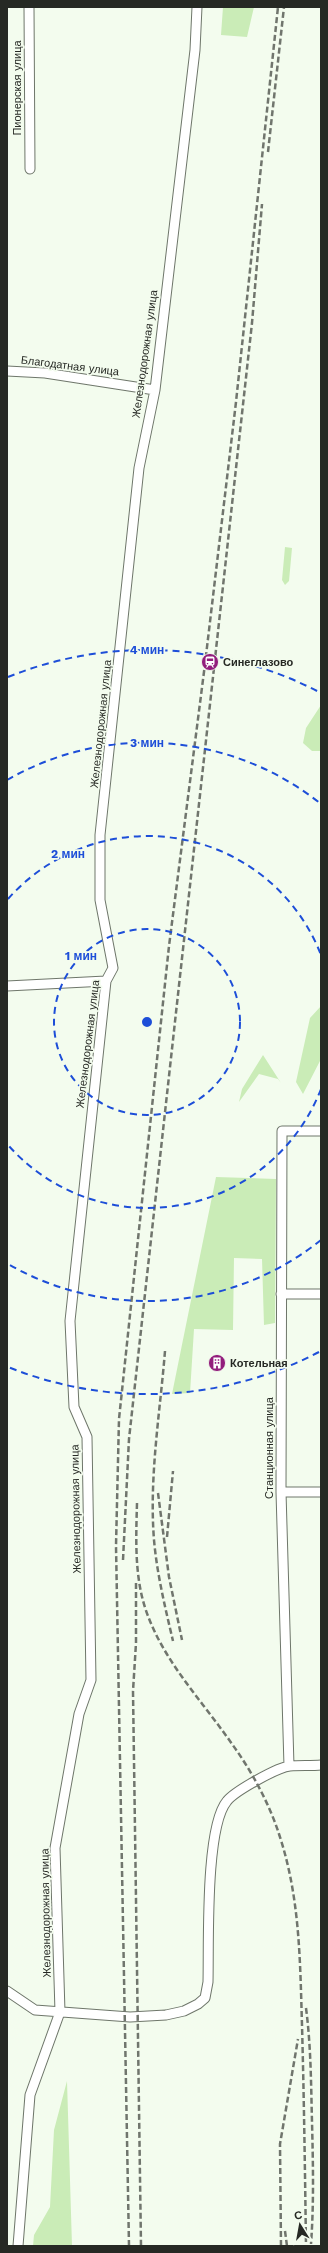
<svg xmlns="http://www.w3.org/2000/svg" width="328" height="2253" font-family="'Work Sans',sans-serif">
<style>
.green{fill:#caecb7}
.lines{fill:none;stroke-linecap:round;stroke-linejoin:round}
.street-casing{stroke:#6e766a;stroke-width:11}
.street{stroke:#fff;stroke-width:9}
.rail{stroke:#70756d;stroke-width:2.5;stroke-dasharray:6 3;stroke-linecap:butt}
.ring{fill:none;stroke:#1d4ed8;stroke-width:2;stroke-dasharray:7 5}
.labels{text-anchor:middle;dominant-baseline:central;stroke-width:3.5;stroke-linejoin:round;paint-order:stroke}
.street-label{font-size:11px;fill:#262924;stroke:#f3fcee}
.poi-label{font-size:11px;font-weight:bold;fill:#262924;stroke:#f3fcee;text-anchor:start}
.centre{fill:#1d4ed8;stroke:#f3fcee;stroke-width:2}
.ring-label{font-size:12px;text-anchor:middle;font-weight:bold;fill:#1d4ed8;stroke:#f3fcee;stroke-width:3.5;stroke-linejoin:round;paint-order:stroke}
</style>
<rect width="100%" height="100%" fill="#f3fcee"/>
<path class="green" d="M223,7H254L247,37L221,35Z
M285,547L292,548L289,581L285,585L282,580Z
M321,705V751H312L303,743L306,728Z
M321,1006V1059L303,1094L296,1082L310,1018Z
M263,1055L281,1083L278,1079L259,1074L239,1102L242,1089Z
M216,1177L276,1179L275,1323L264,1325L262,1259L234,1258L233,1330L194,1329L190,1393L172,1394Z
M67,2081L72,2246H33L34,2235L50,2207L54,2130Z"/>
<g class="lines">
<g class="street-casing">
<path id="street" d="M29,7L30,169
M7,371L45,373L155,390
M7,986L106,981
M281,1294H321
M281,1492H321
M289,1766L281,1492L282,1131H321
M7,1991L35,2010L130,2017L166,2015L184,2011L198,2004L205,1998L208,1982C209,1944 205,1827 227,1801C235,1791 278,1767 290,1766C300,1765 311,1766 321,1765
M18,2246L30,2095L60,2012L55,1848L79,1714L91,1680L87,1437L74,1407L70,1321L106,981L113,968L100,900V835L139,468L155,390L195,50L197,7"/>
</g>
<use href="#street" class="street"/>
<path class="rail" d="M268,152L284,7
M165,1351C160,1413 149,1477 154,1540C157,1574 165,1607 173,1641
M158,1493L169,1577L182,1640
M137,1503C136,1540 134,1580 148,1616C166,1664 203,1702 232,1744C251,1770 269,1803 279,1834C300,1897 300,1960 302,2025C304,2099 305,2172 306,2246
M167,1537L173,1471
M123,1560L129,1439L252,323L262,204
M136,1583V1643L133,1691L141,2246
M306,2008C311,2046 311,2084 312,2122C313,2162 314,2203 311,2244
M285,2231L287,2246
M129,2246L116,1546L119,1419L169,946L205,664L236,402L278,7
M281,2246L280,2144L298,2039"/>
</g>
<g class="ring">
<circle cx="147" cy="1022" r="93"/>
<path d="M321 1089A186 186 0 0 1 8 1145M8 899A186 186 0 0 1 321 955"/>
<path d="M321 1240A279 279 0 0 1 8 1264M7 780A279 279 0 0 1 321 804"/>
<path d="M319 1352A372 372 0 0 1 8 1367M8 677A372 372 0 0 1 319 692"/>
</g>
<defs>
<g id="station-disc" transform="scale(0.9)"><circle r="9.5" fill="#921d7c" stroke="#f3fcee"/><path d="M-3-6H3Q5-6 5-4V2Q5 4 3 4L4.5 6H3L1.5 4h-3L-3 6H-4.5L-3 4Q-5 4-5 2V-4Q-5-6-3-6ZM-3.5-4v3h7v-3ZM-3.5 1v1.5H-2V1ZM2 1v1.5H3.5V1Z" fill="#fff"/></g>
<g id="building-disc" transform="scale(0.9)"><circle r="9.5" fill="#921d7c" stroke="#f3fcee"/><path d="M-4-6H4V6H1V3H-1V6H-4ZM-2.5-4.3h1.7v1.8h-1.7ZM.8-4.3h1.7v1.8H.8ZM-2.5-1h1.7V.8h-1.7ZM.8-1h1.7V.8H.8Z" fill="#fff"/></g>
</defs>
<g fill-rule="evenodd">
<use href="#station-disc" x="210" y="662"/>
<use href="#building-disc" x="217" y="1363"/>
</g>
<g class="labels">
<g class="street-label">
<text transform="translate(17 88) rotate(-90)">Пионерская улица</text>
<text transform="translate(145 354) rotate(-82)">Железнодорожная улица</text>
<text transform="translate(70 366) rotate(7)">Благодатная улица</text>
<text transform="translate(101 724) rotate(-84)">Железнодорожная улица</text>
<text transform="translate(88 1044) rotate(-83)">Железнодорожная улица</text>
<text transform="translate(269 1448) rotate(-90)">Станционная улица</text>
<text transform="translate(76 1509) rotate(-91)">Железнодорожная улица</text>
<text transform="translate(46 1913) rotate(-91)">Железнодорожная улица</text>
</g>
<g class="poi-label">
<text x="223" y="662">Синеглазово</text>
<text x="230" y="1363">Котельная</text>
</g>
</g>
<circle cx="147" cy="1022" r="6" class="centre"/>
<g class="ring-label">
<text x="147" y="654">4 мин</text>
<text x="147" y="747">3 мин</text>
<text x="68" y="858">2 мин</text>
<text x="81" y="960">1 мин</text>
</g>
<rect width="328" height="2253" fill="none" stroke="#262924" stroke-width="16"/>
<g transform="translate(300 2225) rotate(349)" stroke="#f3fcee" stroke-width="3" paint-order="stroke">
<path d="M0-3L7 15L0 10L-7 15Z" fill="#262924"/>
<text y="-6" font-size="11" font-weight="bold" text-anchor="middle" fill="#262924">С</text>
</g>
</svg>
